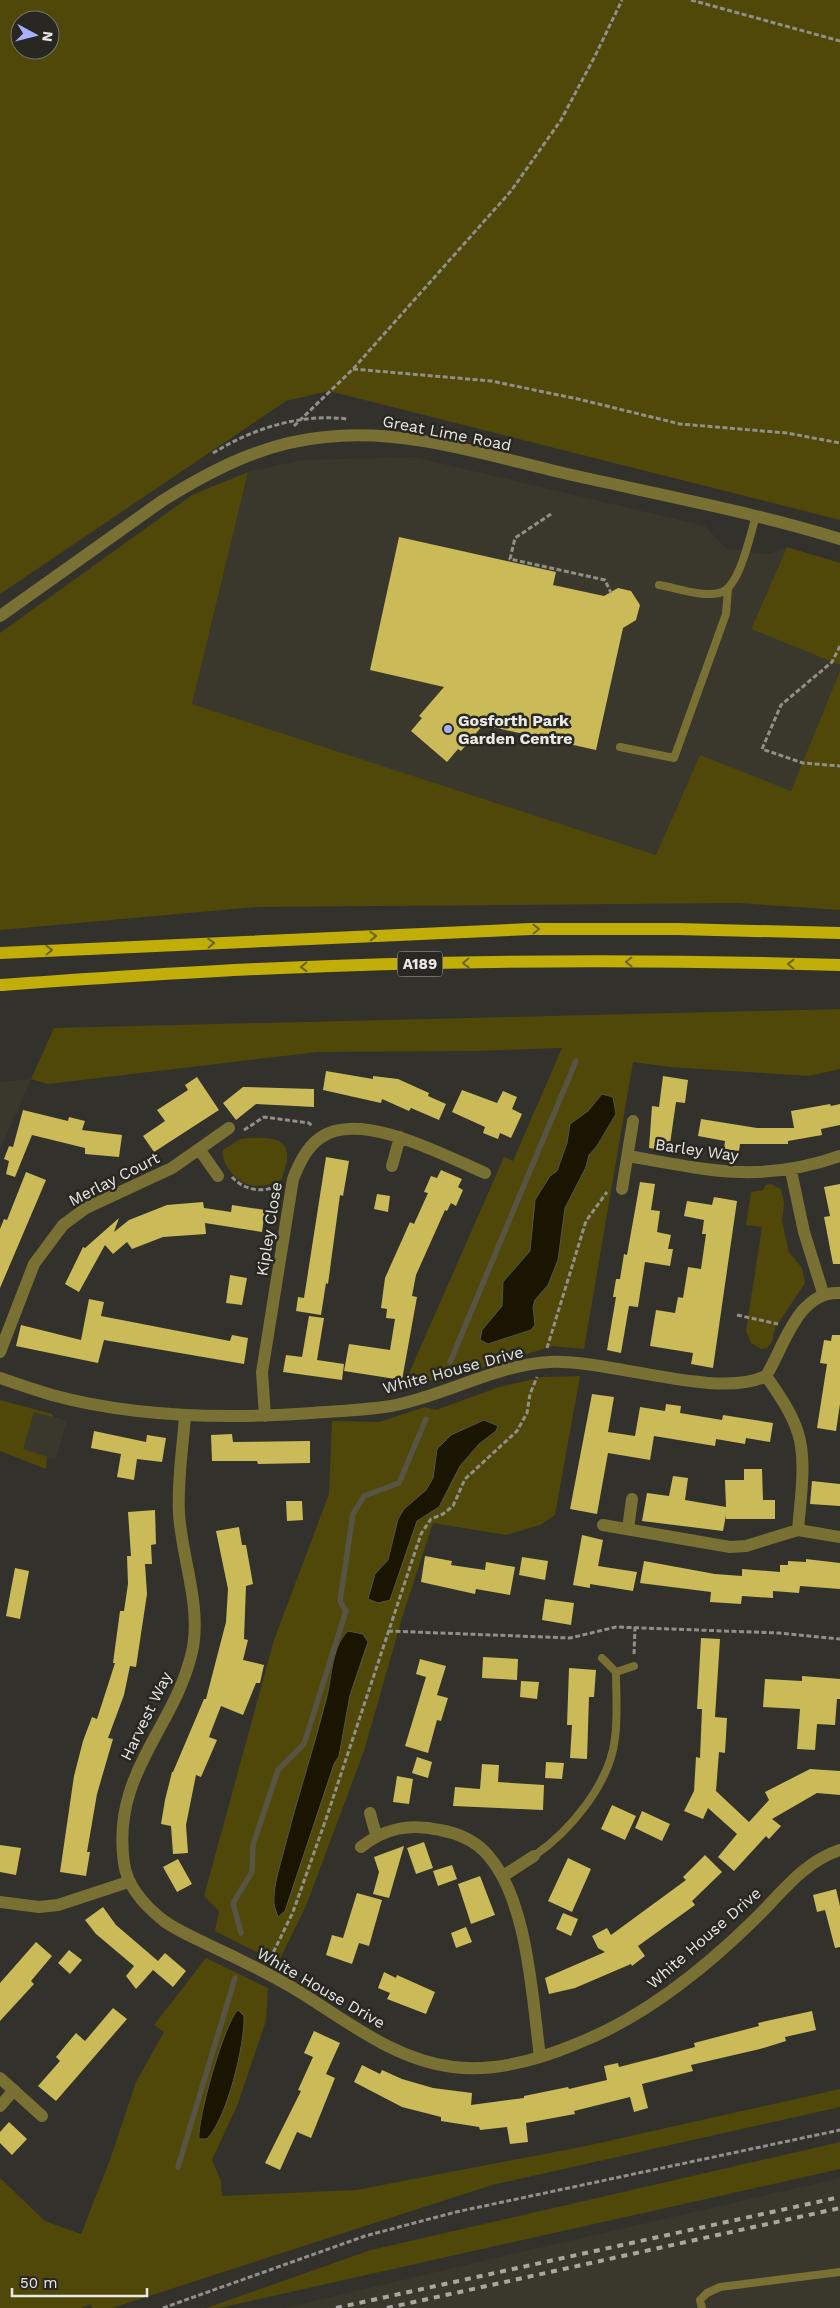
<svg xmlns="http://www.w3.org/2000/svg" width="840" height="2308" font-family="'Work Sans',sans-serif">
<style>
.built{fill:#3a382c}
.green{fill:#504809;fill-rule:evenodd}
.water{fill:#191500;stroke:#575444}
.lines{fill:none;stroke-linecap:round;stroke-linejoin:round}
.stream{stroke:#575444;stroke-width:5.5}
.building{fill:#cabb58}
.path{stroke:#908f8a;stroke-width:3;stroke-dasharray:5 2.5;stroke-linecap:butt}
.service{stroke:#797034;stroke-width:8}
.minor{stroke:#797034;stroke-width:12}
.primary{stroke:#c2ae08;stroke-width:12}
.rail{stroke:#a8a7a2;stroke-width:4;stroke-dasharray:6 6;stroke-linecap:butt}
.oneway{stroke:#6d6416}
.poi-dot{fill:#abaffb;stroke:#282721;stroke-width:2}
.labels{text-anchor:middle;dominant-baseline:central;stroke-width:5;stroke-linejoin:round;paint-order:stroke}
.shield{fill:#282721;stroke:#afaeaa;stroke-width:1}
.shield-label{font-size:15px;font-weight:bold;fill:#e9e8e4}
.street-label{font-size:16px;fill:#e9e8e4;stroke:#282721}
.poi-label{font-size:16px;font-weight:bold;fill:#e9e8e4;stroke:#282721;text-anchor:start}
</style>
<rect width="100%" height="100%" fill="#32312b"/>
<path class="built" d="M414,457L705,526L726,548L768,554L787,547L751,629L840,665V671L791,792L700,755L656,855L192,704L248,472L302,460Z
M31,1079L0,1150V1082Z
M34,1411L67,1421L55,1460L22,1450Z
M840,2178V2308H284L508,2255Z"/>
<path class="green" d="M0,0H840V520L329,391L286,401L0,594ZM20,20H50V50H20Z
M248,472L192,704L656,855L700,755L791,791L840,671V910L738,903L256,907L0,930V633L192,495Z
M787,547L840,563V665L751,629Z
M840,1009V1069L809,1076L669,1067L633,1062L584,1349L553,1346L468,1372L403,1387L504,1157L513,1161L562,1048L475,1051L318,1052L48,1084L31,1079L54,1028Z
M250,1138C271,1137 293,1138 286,1165C284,1170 284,1175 281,1180C261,1190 241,1188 228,1168C224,1161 222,1158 223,1150L240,1139Z
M771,1184L781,1189L784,1203L782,1221L789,1252L802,1268L805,1283L775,1328L772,1342L767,1348L761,1349L751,1343L746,1331L762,1227L746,1225L751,1192L763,1190L766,1185Z
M580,1376L555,1515L540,1525L506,1535L433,1523L402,1618L364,1751L306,1906L278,1963L215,1931L219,1911L204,1896L274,1640L329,1494L332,1421L379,1422L425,1407L436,1410L499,1387L543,1377Z
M0,1400L52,1414L53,1417L34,1412L23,1449L47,1457L46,1469L0,1451Z
M206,1958L268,1988L266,2021L237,2106L212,2160L221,2181L222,2196L356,2190L586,2146L840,2089V2107L492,2185L112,2308H92L91,2304L81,2308H0V2178L45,2221L81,2234L110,2160L136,2082L164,2032L154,2025Z
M840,2142V2169L219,2308H206L371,2250Z"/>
<path class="water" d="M602,1094L613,1097L616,1114L597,1146L589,1155L586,1167L565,1208L558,1260L548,1285L535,1300L533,1307L535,1325L531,1330L488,1344L480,1340L482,1330L502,1306L503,1282L530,1251L535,1200L550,1176L557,1171L567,1143L570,1124L588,1111Z
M484,1420L498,1426L496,1431L479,1444L460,1466L439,1507L417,1521L390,1600L378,1603L368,1599L375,1574L388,1560L398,1519L404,1509L426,1490L433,1478L437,1449L451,1435Z
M348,1631L363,1634L368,1642L350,1695L339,1756L334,1764L285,1911L278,1917C277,1913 274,1907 274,1903C273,1886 280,1866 284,1850C297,1798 314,1748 327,1696C332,1676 332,1646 348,1631Z
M238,2010L244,2016C245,2045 227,2118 207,2139H199C197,2120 224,2023 238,2010Z"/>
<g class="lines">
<path class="stream" d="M450,1362L576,1061
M241,1933L233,1903L252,1872L253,1845L278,1770L304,1744L346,1611L340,1601L353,1514L364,1496L399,1483L426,1419
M178,2167L235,1978"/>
</g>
<path class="building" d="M399,537L556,572L553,585L604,596L618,588L631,591L640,605L636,620L623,628L596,750L483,725L461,751L458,749L447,762L411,731L422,718L419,716L444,687L370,670Z
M326,1071L373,1079V1076L398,1079L429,1093L428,1096L446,1104L439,1120L411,1108L409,1111L382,1099L381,1103L323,1090Z
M663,1076L688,1080L685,1103L676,1102L669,1151L649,1148L652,1106L659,1107Z
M197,1077L219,1110L154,1152L143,1136L165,1121L157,1110L188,1090L185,1085Z
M243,1087L314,1089V1107L256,1104L236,1120L223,1103Z
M462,1090L497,1103L503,1091L517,1097L512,1109L522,1114L511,1138L500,1133L498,1139L483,1133L485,1127L452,1112Z
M830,1104L831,1106L840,1104V1125L821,1129L822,1135L788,1141V1144H740L739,1151L724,1149L725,1141L698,1136L701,1119L757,1128H794L791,1111Z
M23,1110L68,1121L69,1117L85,1121L82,1130L122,1135L119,1157L85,1154V1148L32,1135L15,1177L6,1174L9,1161L4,1159L9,1146L13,1147Z
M326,1157L349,1161L343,1196L340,1195L328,1284L326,1283L321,1315L296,1311L298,1297L304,1298Z
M441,1170L462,1179L458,1187L463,1190L456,1206L451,1203L447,1211L445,1210L416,1275L412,1296L417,1297L402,1380L344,1371L349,1344L390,1350L395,1319L386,1318L387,1309L381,1308L385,1278L410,1222L414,1224L428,1193L424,1192L431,1176L437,1178Z
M26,1172L46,1180L0,1288V1229L4,1219L7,1220Z
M640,1182L655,1184L651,1210L660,1211L657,1232L671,1235L668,1249H673L670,1266L645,1262L638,1307L629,1306L621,1353L607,1350L616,1297H613L616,1279H620L624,1254L627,1255Z
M840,1184V1264H833L824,1217L830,1216L824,1187Z
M377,1194L390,1196L388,1212L374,1209Z
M714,1197L737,1201L713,1368L691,1364L693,1353L650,1346L656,1310L675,1313L678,1297L683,1298L688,1267L701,1269L706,1234H702L704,1220L684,1216L687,1201L712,1205Z
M203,1202L204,1208L231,1212L232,1205L265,1210L262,1232L205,1223L206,1234L163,1237L132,1249L127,1242L113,1254L105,1245L79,1292L65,1284L83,1247L85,1248L119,1218L114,1232L129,1220L167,1205Z
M230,1275L247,1278L242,1305L226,1303Z
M89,1299L104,1302L101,1316L230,1341L232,1335L248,1338L244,1364L104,1340L98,1363L16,1346L21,1325L81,1340Z
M309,1316L324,1318L317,1360L344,1364L342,1380L283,1372L286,1355L302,1357Z
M832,1335H840V1404L836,1431L817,1428L827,1364L820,1363L824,1340L831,1341Z
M592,1394L614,1397L608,1432L635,1436L640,1407L665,1411L666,1404L681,1406L680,1413L722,1420L723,1415L773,1423L770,1442L746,1438L745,1444L716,1439L715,1446L654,1436L650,1460L608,1453L597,1514L570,1509Z
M94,1431L146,1442L147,1435L166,1438L162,1462L137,1459L134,1480L117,1477L121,1454L91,1448Z
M232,1434L233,1442L310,1441V1463L258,1464L257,1461H212L211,1435Z
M744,1469H762L763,1500H775V1519H726V1515L723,1531L642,1521L647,1493L669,1496L673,1476L688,1478L685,1500L726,1507L725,1480H744Z
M812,1481L840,1484V1506L810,1504Z
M286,1501H302L303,1520L287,1521Z
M155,1510L156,1544L151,1545L152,1564H145L147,1594L136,1667L130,1666L124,1695L108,1738L113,1739L97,1794L87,1852H90L86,1876L60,1872L74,1776L83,1741L92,1717L97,1719L115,1663H113L120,1611H124L128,1584L127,1556H131L128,1512Z
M239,1527L242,1545H246L253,1584L246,1586L244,1639L248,1640L243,1660L264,1665L260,1683H256L243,1715L221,1706L209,1737L217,1740L201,1777L196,1775L186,1825L188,1853L173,1854L171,1826L161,1824L165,1800L172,1772H173L204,1699H206L226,1622L228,1589L216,1531Z
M582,1535L603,1540L598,1566L637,1572L633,1591L590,1584V1588L573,1585Z
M425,1556L452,1561L451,1565L485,1570L486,1562L515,1567L510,1595L476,1589L475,1594L421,1582Z
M522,1557L548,1561L545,1580L519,1575Z
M806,1559L840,1563V1589L800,1586L799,1593L773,1591V1598L742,1596L741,1604L710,1602L711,1592L640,1583L644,1561L715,1574L742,1576V1569L780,1572V1565H788V1561L806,1562Z
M15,1568L29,1571L20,1619L6,1616Z
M545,1599L574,1603L571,1625L542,1620Z
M701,1638L720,1639L715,1717L727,1718L725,1753L719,1752L716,1791L749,1822L769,1800L765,1792L810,1769L840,1771V1795L817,1793L772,1819L781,1826L769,1839L766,1836L734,1871L718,1857L737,1834L708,1808L703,1819L684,1811L694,1791L696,1757L700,1758L702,1709H697Z
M483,1657L518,1659L517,1680L482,1678Z
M420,1659L446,1666L437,1695L448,1698L441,1721L437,1720L428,1753L405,1746L426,1677L416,1674Z
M569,1668L596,1670L594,1697H589L587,1759L570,1758L572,1725H567Z
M802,1676L840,1679V1699H837L835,1725L817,1724L815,1750L797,1749L800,1709L763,1707L765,1679L802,1681Z
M521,1681L539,1682L537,1699L520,1697Z
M417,1757L432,1762L428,1778L412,1773Z
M546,1762L564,1763L562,1779L545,1778Z
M482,1764L499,1765L498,1782L544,1785L543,1810L453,1806L455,1787L480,1789Z
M397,1776L413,1779L409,1804L393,1802Z
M612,1805L636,1816L625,1840L601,1829Z
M642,1811L670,1824L662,1841L635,1828Z
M424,1842L433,1868L416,1874L407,1848Z
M0,1845L21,1848L16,1875L0,1872Z
M404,1846L389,1898L373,1894L379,1872L374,1857Z
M705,1855L722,1872L692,1901L695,1905L638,1946L645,1956L632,1966L631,1964L575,1988L549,1994L545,1978L605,1952L598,1948L592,1936L607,1928L611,1935L686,1880L683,1877Z
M568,1858L591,1869L572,1912L548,1901Z
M178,1859L192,1884L177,1892L163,1867Z
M452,1865L457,1879L438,1886L433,1871Z
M480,1876L495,1915L471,1924L458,1884Z
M836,1889L840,1906V1947L835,1948L825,1910L817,1912L813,1895Z
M357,1893L382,1900L369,1946L359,1943L352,1964L326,1955L332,1935L343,1938Z
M103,1907L116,1925L158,1961L165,1953L186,1971L173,1987L153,1970L136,1989L126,1976L134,1966L96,1934L85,1920Z
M563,1913L578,1919L571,1936L556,1929Z
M466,1927L472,1942L456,1948L451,1933Z
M36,1942L52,1956L31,1981L34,1984L0,2021V1983Z
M69,1950L82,1960L70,1974L58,1963Z
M384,1972L396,1978L397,1975L435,1992L426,2014L387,1999L390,1993L378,1988Z
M113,2008L127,2019L56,2101L38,2086L60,2061L56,2057L76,2033L85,2041Z
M812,2011L816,2030L785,2037L786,2041L760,2049L691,2065L693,2071L642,2084L648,2108L634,2112L630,2097L574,2111L575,2114L526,2123L528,2142L510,2144L507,2127L480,2130L479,2127L441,2121V2117L402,2107L354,2082L362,2065L380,2074L382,2070L402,2079L433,2088L472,2093L471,2105L524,2098V2096L568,2087L569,2089L607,2080L604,2066L618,2063L619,2067L662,2056L695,2047L694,2043L759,2026L758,2023Z
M314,2031L340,2043L326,2074L335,2078L311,2138L297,2132L280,2170L265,2163L301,2091L298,2090L313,2057L304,2053Z
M9,2122L27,2139L12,2155L0,2143V2132Z"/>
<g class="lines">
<path class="path" d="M691,0L840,41
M353,369L491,381L578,399L680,424L787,433L840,443
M294,426L353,369L511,191L561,120L595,56L622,0
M213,453C252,429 300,413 347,419
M551,514L515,538L510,559L605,580L611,593
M840,646L832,662L781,705L762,749L803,763L840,766
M244,1130L264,1117L309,1123L312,1126
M232,1177C244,1190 262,1194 278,1185
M737,1315L778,1324
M547,1348L586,1221L607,1192
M388,1631L570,1638L616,1627L779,1633L840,1639
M634,1654L635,1627
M270,1959L293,1912L326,1819L421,1534L431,1519L443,1514L453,1506L465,1479L517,1431L527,1413L530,1394L537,1377
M163,2308L365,2236L456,2212L840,2130"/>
<path class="service" d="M659,585C677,588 701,597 719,593C740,589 750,534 756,516
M620,747L674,758L726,614L728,589
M602,1658L616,1672L634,1666
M534,1856C570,1831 610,1784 615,1738C618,1716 616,1694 616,1672
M702,2308L700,2300L707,2293L720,2287L840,2272"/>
<path class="minor" d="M0,616L162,501C213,469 266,442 326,437C409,428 492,457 572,475C661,495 752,512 840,539
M199,1149L218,1176
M628,1156C707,1170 761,1184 840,1156
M392,1166L400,1137
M791,1171L804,1232L823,1293
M622,1189L633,1121
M0,1352L34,1264L63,1225L86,1208L172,1168L229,1128
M766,1376C778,1393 792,1413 798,1433C807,1461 800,1502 798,1530L840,1537
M0,1378C17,1384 35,1390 52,1395C136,1418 227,1419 313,1413C339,1411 366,1410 391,1406C445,1396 495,1365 550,1362C609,1359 717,1400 766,1376C784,1347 798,1290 840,1293
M185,1415C183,1447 177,1481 179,1514C182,1559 202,1607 192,1652C174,1729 111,1774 124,1863C127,1887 145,1906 164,1921C178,1931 195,1938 211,1946C237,1958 263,1971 288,1985C340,2015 391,2060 453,2067C494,2072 538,2060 576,2044C643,2018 702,1971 754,1920C781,1894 803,1862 840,1850
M265,1416L262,1372L293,1179C299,1164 306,1148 320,1138C360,1109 445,1156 485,1173
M603,1525L730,1547L746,1546L798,1530
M628,1529L632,1499
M370,1813L376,1835
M361,1847C385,1828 410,1823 440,1830C456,1833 471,1838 484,1851C528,1895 532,1997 540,2057
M503,1876L534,1856
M0,1902L39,1907L58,1905L128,1882
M0,2078L42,2116
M0,2106L14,2090"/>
<path class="primary" d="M0,953L531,929H677L840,933
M0,985C86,979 171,973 257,969C451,960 646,959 840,965"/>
<path class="rail" d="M336,2308L840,2197
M387,2308L840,2208"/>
</g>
<defs><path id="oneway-chevron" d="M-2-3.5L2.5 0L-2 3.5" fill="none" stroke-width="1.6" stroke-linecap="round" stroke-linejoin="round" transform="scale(1.25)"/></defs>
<g class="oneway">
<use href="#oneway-chevron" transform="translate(536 929) rotate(-1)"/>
<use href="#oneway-chevron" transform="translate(373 936) rotate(-2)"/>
<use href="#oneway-chevron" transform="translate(211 943) rotate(-2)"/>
<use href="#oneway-chevron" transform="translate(49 950) rotate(-2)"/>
<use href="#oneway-chevron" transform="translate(629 962) rotate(179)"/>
<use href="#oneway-chevron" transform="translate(466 963) rotate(179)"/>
<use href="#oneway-chevron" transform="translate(791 964) rotate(-179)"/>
<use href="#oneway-chevron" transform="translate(304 967) rotate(178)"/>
</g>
<circle class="poi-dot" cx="448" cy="729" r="5"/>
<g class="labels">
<rect class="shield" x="397.5" y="951.5" width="45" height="25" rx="4"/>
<g class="shield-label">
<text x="420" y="964">A189</text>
</g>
<g class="street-label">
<text transform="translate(447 433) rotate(11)">Great Lime Road</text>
<text transform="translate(697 1150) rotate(8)">Barley Way</text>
<text transform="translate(114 1179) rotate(-27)">Merlay Court</text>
<text transform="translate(269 1229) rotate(-81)">Kipley Close</text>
<text transform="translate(453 1370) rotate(-15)">White House Drive</text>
<text transform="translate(146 1716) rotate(-64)">Harvest Way</text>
<text transform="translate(704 1938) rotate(-41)">White House Drive</text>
<text transform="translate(321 1988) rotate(30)">White House Drive</text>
</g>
<g class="poi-label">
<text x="458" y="720">Gosforth Park<tspan x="458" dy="18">Garden Centre</tspan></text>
</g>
</g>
<g transform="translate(35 35) rotate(97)"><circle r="24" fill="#282721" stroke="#75746f"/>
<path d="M0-4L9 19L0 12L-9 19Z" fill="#abaffb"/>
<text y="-8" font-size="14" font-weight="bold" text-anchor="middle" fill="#e9e8e4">N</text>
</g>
<path d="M12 2288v8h135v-8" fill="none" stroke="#e9e8e4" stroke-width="2.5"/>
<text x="20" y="2288" font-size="15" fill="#e9e8e4" stroke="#282721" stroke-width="4" paint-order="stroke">50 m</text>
</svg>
